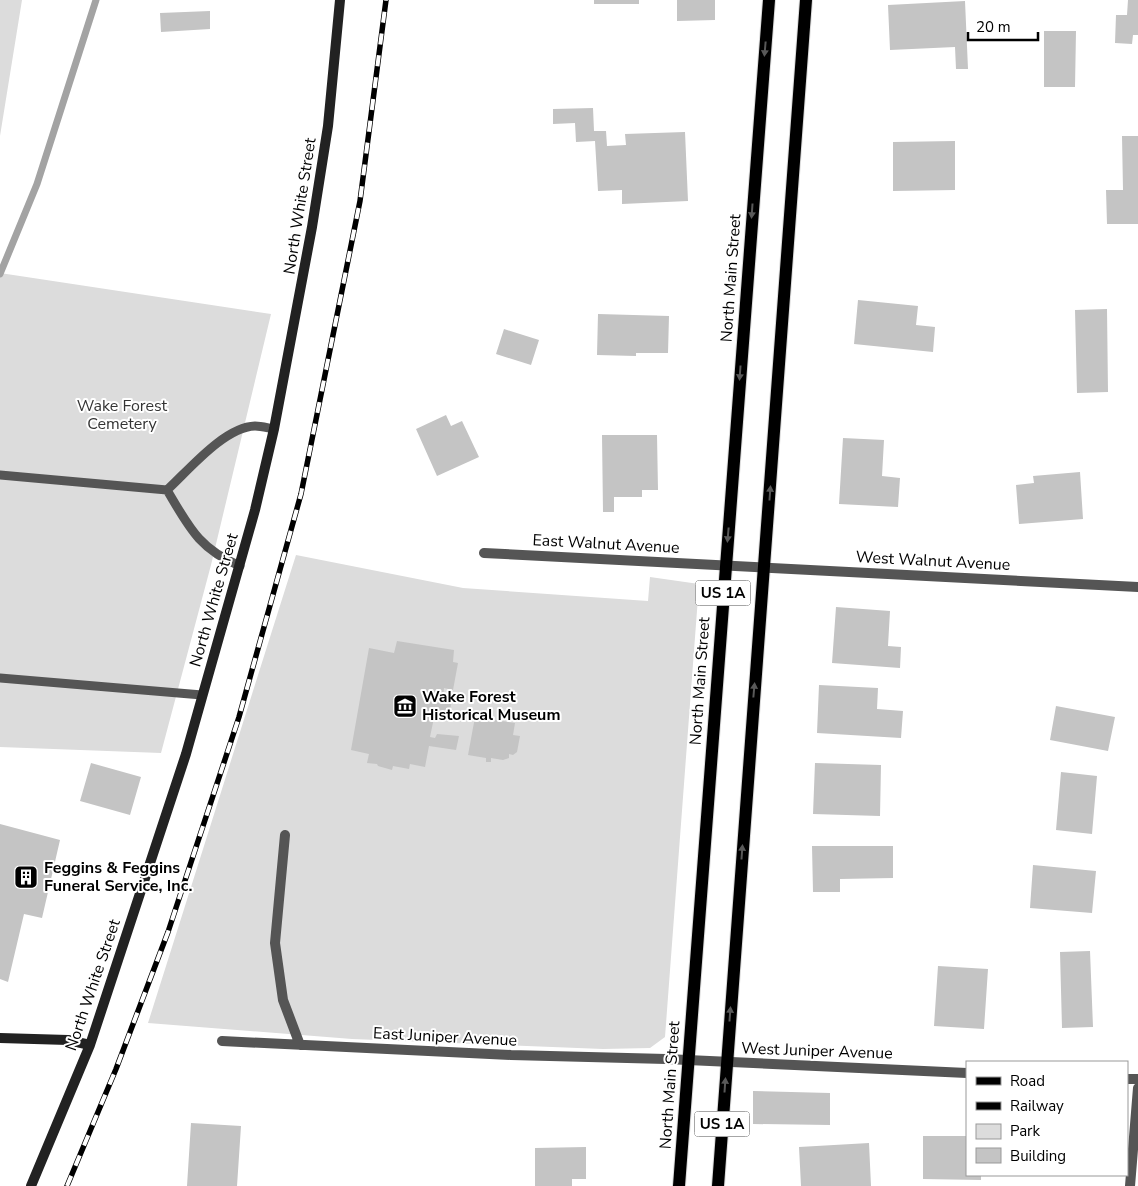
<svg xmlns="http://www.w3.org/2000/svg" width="1138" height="1186" font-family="'Nunito Sans',sans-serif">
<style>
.green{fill:#dcdcdc}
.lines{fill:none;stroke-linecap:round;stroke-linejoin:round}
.stream{stroke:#a3a3a3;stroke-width:7}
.building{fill:#c4c4c4}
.primary-casing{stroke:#dbdbdb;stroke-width:14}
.lane{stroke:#555;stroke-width:9}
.street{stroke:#555;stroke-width:10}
.secondary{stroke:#222;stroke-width:10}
.primary{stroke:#000;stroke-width:12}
.rail-casing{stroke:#000;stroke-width:5.5}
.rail{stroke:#fff;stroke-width:4;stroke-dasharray:11;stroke-linecap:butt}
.oneway{fill:#595959}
.labels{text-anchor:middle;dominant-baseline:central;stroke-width:4;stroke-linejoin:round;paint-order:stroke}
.shield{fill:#fff;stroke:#4c4c4c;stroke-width:1}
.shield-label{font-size:15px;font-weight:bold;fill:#000}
.street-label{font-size:16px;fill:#000;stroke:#fff}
.park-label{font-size:16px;fill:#333;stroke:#fff}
.poi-label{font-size:16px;font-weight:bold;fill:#000;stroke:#fff;text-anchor:start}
</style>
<rect width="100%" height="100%" fill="#fff"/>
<path class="green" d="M0,0H22L0,136Z
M0,273L271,314L211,565L161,753L0,747Z
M296,555L463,588L648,601L650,577L699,584L665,1037L650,1048L603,1049L352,1039L148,1023Z"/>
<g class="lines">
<path class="stream" d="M0,274L37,184L96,0"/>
</g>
<path class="building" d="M594,0H639V4H594Z
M677,0H715V20L677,21Z
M1128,0H1138V35H1133L1132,44L1115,43L1116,15H1127Z
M965,1L968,69H956L955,47L890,50L888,5Z
M210,11V29L161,32L160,13Z
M1044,31H1076L1075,87H1044Z
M593,108L594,131H606L607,146L626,145L625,134L685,132L688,201L622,204V190L598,191L595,141L576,142L575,123L553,124V109Z
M1122,136H1138V224H1107L1106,190H1123Z
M955,141V190L893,191V142Z
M858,300L918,306L916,325L935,327L933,352L854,344Z
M1107,309L1108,392L1077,393L1075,310Z
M598,314L669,316L668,353H636V356L597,355Z
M504,329L539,340L531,365L496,354Z
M446,415L451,426L462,421L479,457L437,476L416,429Z
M602,435H657L658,490H642V497H614V512H603Z
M843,438L884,440L882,476L900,478L898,507L839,504Z
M1080,472L1083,519L1019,524L1016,485L1034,483L1033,476Z
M836,607L890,611L888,646L901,647L900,668L832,663Z
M397,641L454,650L453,662L458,663L453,690L444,688L443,699L452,700L449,716L435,713L430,737L435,738L437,734L459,736L456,750L429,746L425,767L410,764L409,769L393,766L392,770L378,766L377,764L367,763L369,754L351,750L369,648L394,653Z
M819,685L878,688L877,709L903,711L901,738L817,733Z
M1056,706L1115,717L1108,751L1050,740Z
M475,717L515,723L513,735L520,736L517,752L513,755L509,754V758L503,760L491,758V762H486V758L468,755Z
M91,763L141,777L130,815L80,801Z
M815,763L881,765L880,816L813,814Z
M1061,772L1097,776L1092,834L1056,830Z
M0,824L60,840L42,918L24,914L8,982L0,979Z
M812,846H893V878L840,879V892H813Z
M1033,865L1096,871L1092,913L1030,908Z
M1090,951L1093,1027L1062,1028L1060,952Z
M938,966L988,969L984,1029L934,1026Z
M753,1091L830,1093V1125L753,1124Z
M191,1123L241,1126L237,1186H187Z
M923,1136H967V1175H981V1180L923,1179Z
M869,1143L871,1186H801L799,1147Z
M586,1147V1179H572V1186H535V1148Z"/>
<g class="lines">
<g class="primary-casing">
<path id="primary" d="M679,1186L769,0
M718,1186L806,0"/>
</g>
<path class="lane" d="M0,475L167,490
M240,566C199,549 189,527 167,490C188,471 224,427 255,426C261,426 268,428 274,429
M0,678L202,695"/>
<path class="street" d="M484,553L1138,587
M285,835L275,943L283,1000L300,1045
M222,1041L511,1055L666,1059L967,1073
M1127,1079H1138
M1130,1186L1138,1088"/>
<path class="secondary" d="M0,1038L68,1040L90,1045
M31,1186L90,1045L186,754L255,510L274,429L312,227L328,126L340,0"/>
<use href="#primary" class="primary"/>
<g class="rail-casing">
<path id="rail" d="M67,1186L116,1069L168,932L239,717L301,494L360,201L386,0"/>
</g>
<use href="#rail" class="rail"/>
</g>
<defs><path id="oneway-solid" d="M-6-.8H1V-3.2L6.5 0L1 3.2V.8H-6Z" transform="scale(1.25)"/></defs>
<g class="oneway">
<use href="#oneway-solid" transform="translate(765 49) rotate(95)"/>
<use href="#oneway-solid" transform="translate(752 211) rotate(94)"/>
<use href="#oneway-solid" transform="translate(740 373) rotate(94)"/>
<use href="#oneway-solid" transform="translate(770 493) rotate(-86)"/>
<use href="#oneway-solid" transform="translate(728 535) rotate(95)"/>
<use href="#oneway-solid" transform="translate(754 690) rotate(-85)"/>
<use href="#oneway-solid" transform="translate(742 852) rotate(-86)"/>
<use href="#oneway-solid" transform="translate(730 1014) rotate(-86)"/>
<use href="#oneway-solid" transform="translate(725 1085) rotate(-86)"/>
</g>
<defs>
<g id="museum-square" transform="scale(1.25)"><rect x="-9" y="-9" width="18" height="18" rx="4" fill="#000" stroke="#fff"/><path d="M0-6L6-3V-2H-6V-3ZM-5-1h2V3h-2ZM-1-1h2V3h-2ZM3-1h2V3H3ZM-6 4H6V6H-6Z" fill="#fff"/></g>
<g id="building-square" transform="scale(1.25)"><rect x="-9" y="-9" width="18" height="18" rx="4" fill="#000" stroke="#fff"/><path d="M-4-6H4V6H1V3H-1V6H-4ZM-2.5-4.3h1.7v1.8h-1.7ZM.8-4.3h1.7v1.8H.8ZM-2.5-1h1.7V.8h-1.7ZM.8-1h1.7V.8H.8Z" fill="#fff"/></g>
</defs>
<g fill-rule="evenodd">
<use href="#museum-square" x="405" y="706"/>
<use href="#building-square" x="26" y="877"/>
</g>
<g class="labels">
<g class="shield">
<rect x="695.5" y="580.5" width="55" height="25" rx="4"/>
<rect x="694.5" y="1111.5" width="55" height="25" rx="4"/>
</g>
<g class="shield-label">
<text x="723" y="593">US 1A</text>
<text x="722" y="1124">US 1A</text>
</g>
<g class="street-label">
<text transform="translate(300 206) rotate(-81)">North White Street</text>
<text transform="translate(731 278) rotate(-86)">North Main Street</text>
<text transform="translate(606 544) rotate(3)">East Walnut Avenue</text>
<text transform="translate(933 561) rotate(3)">West Walnut Avenue</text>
<text transform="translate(214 600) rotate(-74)">North White Street</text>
<text transform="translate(700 681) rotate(-86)">North Main Street</text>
<text transform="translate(93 985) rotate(-71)">North White Street</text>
<text transform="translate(445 1037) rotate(3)">East Juniper Avenue</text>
<text transform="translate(817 1051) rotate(2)">West Juniper Avenue</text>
<text transform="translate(670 1085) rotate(-86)">North Main Street</text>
</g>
<g class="park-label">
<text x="122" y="406">Wake Forest<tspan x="122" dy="18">Cemetery</tspan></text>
</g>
<g class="poi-label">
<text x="422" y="697">Wake Forest<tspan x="422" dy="18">Historical Museum</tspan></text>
<text x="44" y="868">Feggins &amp; Feggins<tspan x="44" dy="18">Funeral Service, Inc.</tspan></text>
</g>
</g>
<rect x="966" y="1061" width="162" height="115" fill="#ffffff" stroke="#999999"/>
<rect x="976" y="1077" width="25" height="8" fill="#000000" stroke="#999999"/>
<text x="1010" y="1086" font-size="15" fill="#000000">Road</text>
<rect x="976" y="1102" width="25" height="8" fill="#000000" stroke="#999999"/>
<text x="1010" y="1111" font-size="15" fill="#000000">Railway</text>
<rect x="976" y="1124" width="25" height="15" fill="#dcdcdc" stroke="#999999"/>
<text x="1010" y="1136" font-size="15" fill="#000000">Park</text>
<rect x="976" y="1148" width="25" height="15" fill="#c4c4c4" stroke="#999999"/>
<text x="1010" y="1161" font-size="15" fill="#000000">Building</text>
<path d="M968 32v8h70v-8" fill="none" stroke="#000000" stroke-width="2.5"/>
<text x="976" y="32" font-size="15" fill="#000000" stroke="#ffffff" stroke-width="4" paint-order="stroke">20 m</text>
</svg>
